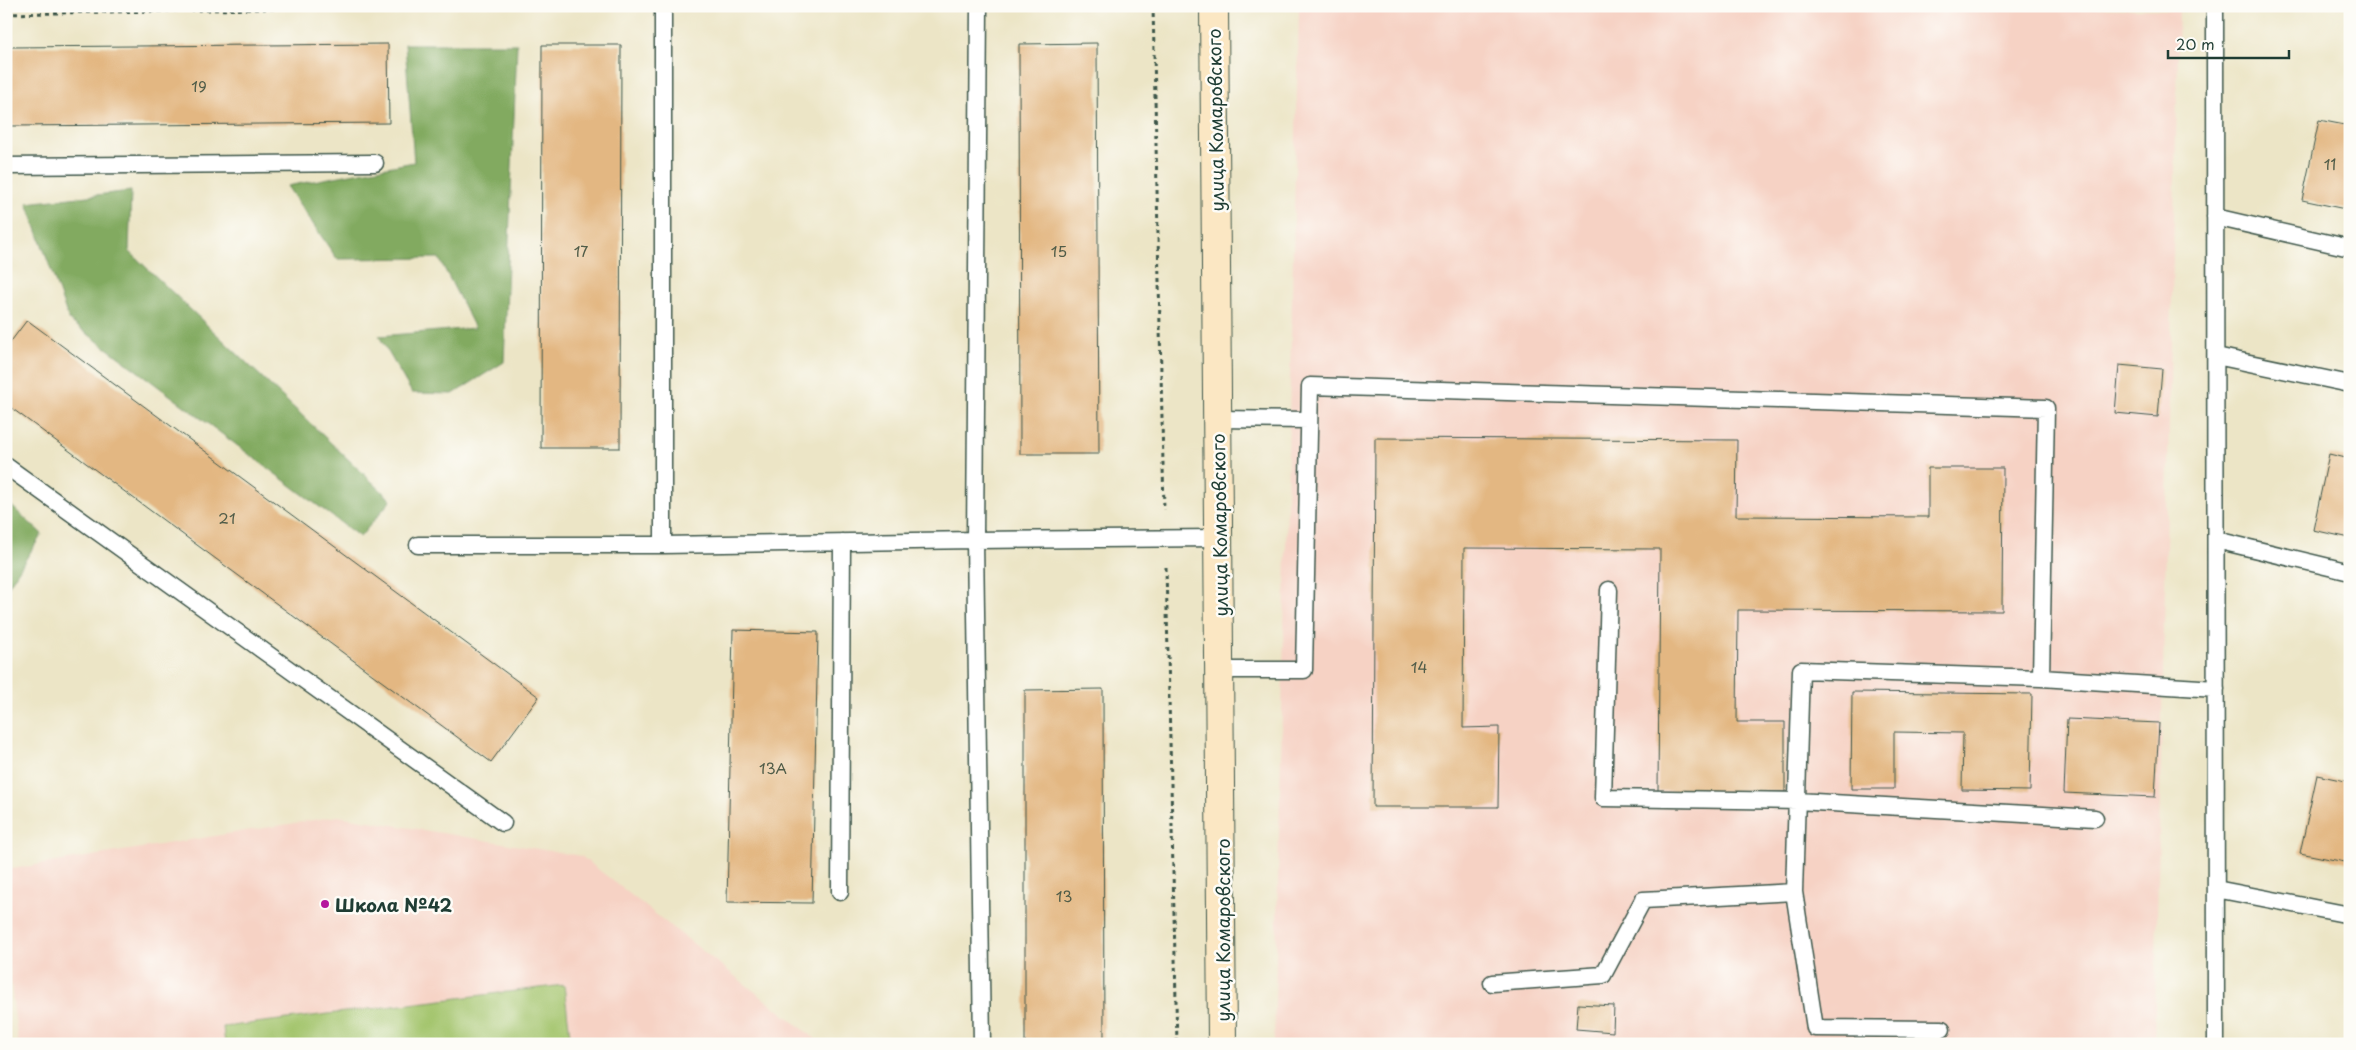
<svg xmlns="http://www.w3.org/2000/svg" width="2356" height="1050" font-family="'Playpen Sans',sans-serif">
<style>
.built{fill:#f6d2c4}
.green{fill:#a3c46c;stroke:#618050}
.forest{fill:#82aa60;stroke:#50744a}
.building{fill:#e3b782}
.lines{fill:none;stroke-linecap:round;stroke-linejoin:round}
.lane-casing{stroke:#3e564a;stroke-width:19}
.secondary-casing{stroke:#3e564a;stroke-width:30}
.path{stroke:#3e564a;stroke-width:3;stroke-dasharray:4 4;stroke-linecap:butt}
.lane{stroke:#fff;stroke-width:16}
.secondary{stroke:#fbe7c3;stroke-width:28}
.poi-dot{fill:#b5179e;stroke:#fdfcf7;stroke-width:2}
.labels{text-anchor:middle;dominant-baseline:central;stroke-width:5;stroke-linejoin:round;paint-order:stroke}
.number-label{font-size:15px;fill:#505c48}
.street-label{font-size:18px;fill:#1f3d34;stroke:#fdfcf7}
.poi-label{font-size:18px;font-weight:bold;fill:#1f3d34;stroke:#fdfcf7;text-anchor:start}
</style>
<rect width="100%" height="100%" fill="#fdfcf7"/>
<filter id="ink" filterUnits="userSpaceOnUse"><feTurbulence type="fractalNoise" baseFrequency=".02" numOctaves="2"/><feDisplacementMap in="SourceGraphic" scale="10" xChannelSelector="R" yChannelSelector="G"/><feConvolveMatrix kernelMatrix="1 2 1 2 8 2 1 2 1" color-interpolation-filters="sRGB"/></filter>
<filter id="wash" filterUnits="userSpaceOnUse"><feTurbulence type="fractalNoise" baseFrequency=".0096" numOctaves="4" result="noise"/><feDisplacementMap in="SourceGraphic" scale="20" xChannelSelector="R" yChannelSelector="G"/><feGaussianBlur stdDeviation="1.12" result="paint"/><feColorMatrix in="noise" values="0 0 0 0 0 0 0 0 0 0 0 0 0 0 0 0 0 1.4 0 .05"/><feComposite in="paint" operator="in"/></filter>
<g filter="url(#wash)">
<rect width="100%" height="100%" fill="#ece5c6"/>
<path class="built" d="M1299,6H2008L2179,10L2154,1044H1274Z
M338,816L581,856L822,1044H18L6,939V870Z"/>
<path class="green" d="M564,985L571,1044H225L223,1027Z"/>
<path class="forest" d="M405,44H517L504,362L453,394L412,393L379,336L475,328L439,258L337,259L287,186L414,162Z
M131,191L129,251L391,500L360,537L69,320L27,203Z
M6,501L42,534L6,590Z"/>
<g id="blocks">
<path class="building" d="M1097,43L1099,454H1020L1019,44Z
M388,44L389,123L11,126L10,47Z
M542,45H621L620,448H541Z
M2319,120L2350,126V210L2302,200Z
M27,320L539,697L491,762L6,404V348Z
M2119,365L2162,369L2158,417L2115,413Z
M1375,438L1737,440L1736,516L1928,517V468H2003L2002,611L1738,610L1737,722H1785V792L1658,791L1660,549L1464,548L1463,728L1499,727L1498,807H1373Z
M2329,454L2350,459V538L2313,530Z
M733,630L818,632L812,903L727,902Z
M1103,689L1104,1044H1025V690Z
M1852,692L2032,694L2030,791L1962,790L1963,733L1894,732V789H1851Z
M2067,719L2159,723L2155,797L2064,793Z
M2317,775L2350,782V863L2300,853Z
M1578,1004L1614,1006L1613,1032L1576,1029Z"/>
</g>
</g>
<g filter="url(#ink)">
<use href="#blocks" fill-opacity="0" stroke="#3e564a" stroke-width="1"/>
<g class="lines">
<g class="lane-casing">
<path id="lane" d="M979,6L975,540L982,1044
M2215,6L2216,1044
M6,166L375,163
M2215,217L2350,248
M2216,356L2350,384
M1218,419L1309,420
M6,466L503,823
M2216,540L2350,572
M418,545H663L975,540L1219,538
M663,545V6
M1609,590L1603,798L1797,801L2095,818
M1221,670H1304L1310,386L2046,408L2041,678
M2216,889L2350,915
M840,892L842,542
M1492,983L1603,975L1643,900L1794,892
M1942,1029L1815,1028L1794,892L1801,670L2041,678L2216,689"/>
</g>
<g class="secondary-casing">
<path id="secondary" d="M1214,6L1222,1044"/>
</g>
<path class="path" d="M1153,6L1164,510
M6,14L409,6
M1166,567L1177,1044"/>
<use href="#lane" class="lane"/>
<use href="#secondary" class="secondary"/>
</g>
</g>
<circle class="poi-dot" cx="325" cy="904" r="5"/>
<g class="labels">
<g class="number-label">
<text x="199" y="85">19</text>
<text x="2330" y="163">11</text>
<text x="581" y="250">17</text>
<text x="1059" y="250">15</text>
<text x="227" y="517">21</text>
<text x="1419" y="666">14</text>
<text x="773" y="767">13А</text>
<text x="1064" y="895">13</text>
</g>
<g class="street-label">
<text transform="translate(1215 120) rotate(-91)">улица Комаровского</text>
<text transform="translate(1219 525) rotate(-91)">улица Комаровского</text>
<text transform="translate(1222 930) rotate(-90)">улица Комаровского</text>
</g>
<g class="poi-label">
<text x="335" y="904">Школа №42</text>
</g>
</g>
<rect width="2356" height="1050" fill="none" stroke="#fdfcf7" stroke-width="25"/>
<path d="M2168 50v8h121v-8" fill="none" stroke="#1f3d34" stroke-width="2.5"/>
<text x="2176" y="50" font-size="15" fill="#1f3d34" stroke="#fdfcf7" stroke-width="4" paint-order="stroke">20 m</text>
</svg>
